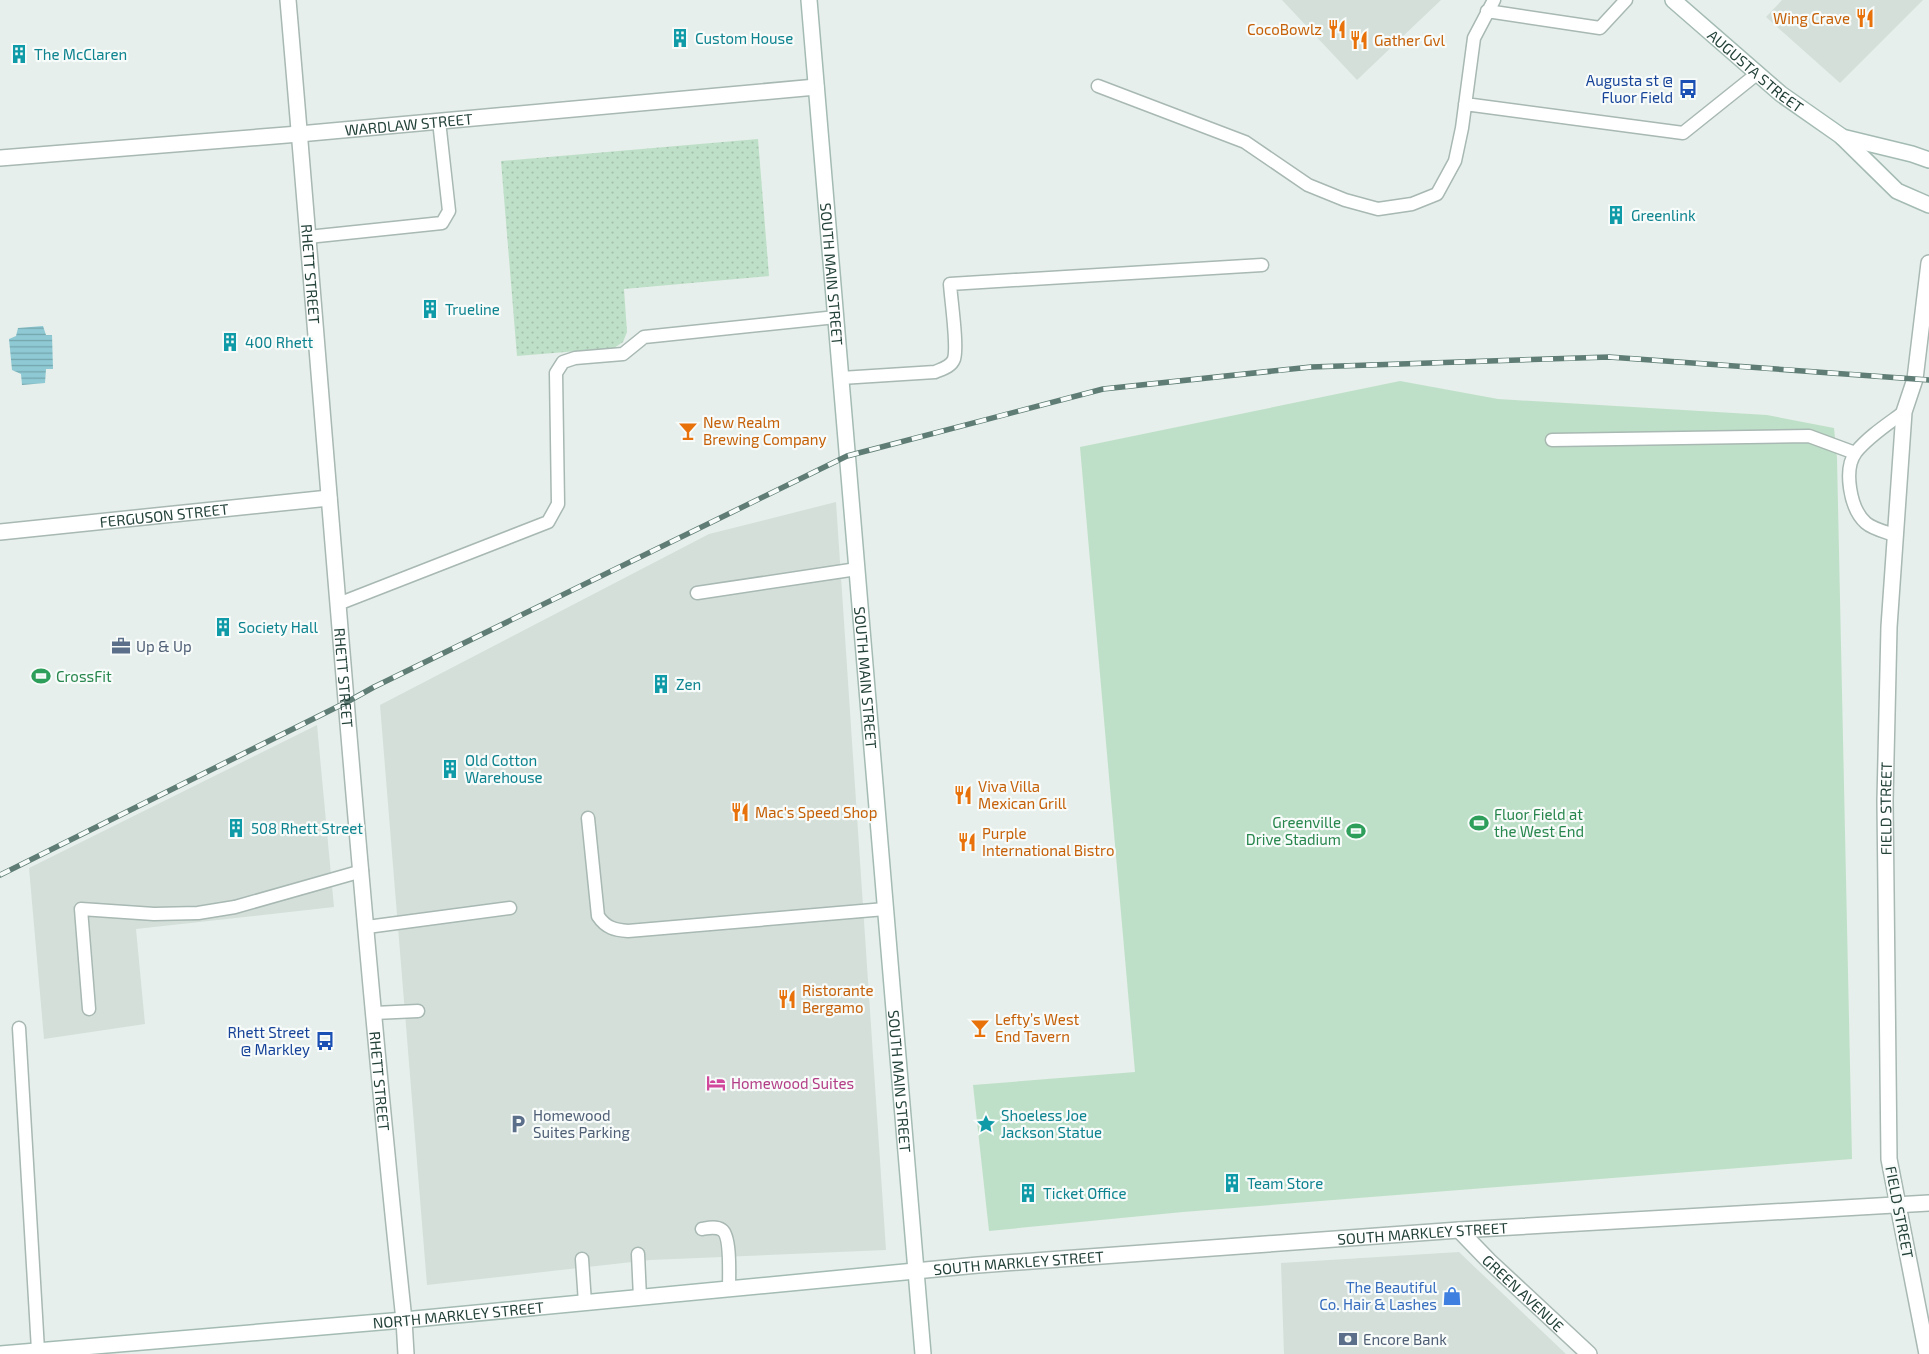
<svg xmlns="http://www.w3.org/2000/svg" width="1929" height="1354" font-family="'Exo 2',sans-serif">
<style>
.built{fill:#d4dfda}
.grass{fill:url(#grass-dots)}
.garden{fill:#bfe0c8}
.water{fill:url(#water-rules)}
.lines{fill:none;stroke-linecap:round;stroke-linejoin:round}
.lane-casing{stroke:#a8b8b2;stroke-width:15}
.street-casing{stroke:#a8b8b2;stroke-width:18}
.secondary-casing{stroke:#a4bbb3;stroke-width:18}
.lane{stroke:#fff;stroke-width:12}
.street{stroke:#fff;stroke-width:15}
.secondary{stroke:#fff;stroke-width:15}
.rail-casing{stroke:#5f7d75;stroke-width:5.5}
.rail{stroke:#f7fbf9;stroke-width:4;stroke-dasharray:11;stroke-linecap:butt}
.labels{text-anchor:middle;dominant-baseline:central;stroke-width:4.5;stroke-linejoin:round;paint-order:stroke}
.food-label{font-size:15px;fill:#c56008;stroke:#f7fbf9;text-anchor:start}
.culture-label{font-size:15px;fill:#0d838f;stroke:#f7fbf9;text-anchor:start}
.street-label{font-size:15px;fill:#24423a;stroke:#f7fbf9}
.transit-label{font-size:15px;fill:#164399;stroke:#f7fbf9;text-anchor:end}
.service-label{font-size:15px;fill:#4e5e75;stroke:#f7fbf9;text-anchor:start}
.leisure-label{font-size:15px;fill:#27864d;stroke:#f7fbf9;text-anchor:start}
.hotel-label{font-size:15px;fill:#b23c85;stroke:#f7fbf9;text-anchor:start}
.shop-label{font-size:15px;fill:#366cbe;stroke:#f7fbf9;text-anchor:end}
</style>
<defs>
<pattern id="grass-dots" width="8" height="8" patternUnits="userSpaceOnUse" patternTransform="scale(1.25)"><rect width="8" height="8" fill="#bfe0c8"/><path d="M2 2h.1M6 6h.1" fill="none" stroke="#a4c1ad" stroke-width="1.8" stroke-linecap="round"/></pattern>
<pattern id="water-rules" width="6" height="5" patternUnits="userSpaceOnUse" patternTransform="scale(1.25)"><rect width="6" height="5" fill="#8ec9d4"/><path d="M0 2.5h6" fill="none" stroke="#74a5ad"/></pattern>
</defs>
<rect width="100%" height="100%" fill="#e6efeb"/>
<path class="built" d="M1282,0H1441L1357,80Z
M1782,0H1923L1840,83L1766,17Z
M836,502L886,1250L650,1260L427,1285L380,705L709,534Z
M317,725L334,907L136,929L145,1024L44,1039L29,868Z
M1459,1252L1566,1354H1284L1281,1263Z"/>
<path class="grass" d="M758,139L769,276L624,289L627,332L623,342L614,348L517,356L501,161Z"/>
<path class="garden" d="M1400,381L1498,399L1767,415L1834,428L1837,458L1852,1159L1183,1212L989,1231L973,1085L1135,1072L1080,447Z"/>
<path class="water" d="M43,326L46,335H52L53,369H46L45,383L22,385L21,374L12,370L9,339L16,336L18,328Z"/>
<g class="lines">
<g class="lane-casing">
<path id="lane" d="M1487,11L1600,28L1626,0
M1098,86L1245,142L1308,185L1345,200L1378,209L1412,204L1437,194L1455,161L1462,128L1474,38L1494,0
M1465,104L1683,133L1758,73
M308,237L442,223L449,211L439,121
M841,378L935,372C942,369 951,367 954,359C958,346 951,300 950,284L1262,265
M1552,440L1809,436L1855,453
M1894,535C1886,532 1873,529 1866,523C1850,509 1843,469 1856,452C1869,436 1888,424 1904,412
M697,593L857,569
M338,604L548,522L558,504L556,373L563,362L575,358L623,354L644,337L836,317
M588,818L598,916C606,928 615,930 628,931L885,909
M367,927L510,908
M89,1009L81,909L154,914L198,913L235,907L362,871
M374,1013L418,1011
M19,1028L38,1350
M702,1229C708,1228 716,1226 722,1230C731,1236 729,1277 729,1289
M638,1254L640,1298
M582,1259L585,1303"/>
</g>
<g class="street-casing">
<g id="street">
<path id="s1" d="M288,0C326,440 357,881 404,1320L406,1354"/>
<path id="s2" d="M0,158L299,134L816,87"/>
<path id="s3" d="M0,532L329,498"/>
<path id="s4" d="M1459,1230L1489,1261L1589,1354"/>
<path id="s5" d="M915,1271L978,1265L1459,1230L1929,1203"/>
<path id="s6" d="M1927,1354L1889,1159L1885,801L1889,627L1904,412L1915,379L1929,263"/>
</g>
</g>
<g class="secondary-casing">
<g id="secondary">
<path id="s7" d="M809,0L923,1354"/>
<path id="s8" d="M1673,0L1781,94L1841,136L1897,191L1929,205"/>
<path d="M1842,137L1912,154L1929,160"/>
<path id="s9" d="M0,1354L404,1320L915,1271"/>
</g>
</g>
<use href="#lane" class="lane"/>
<use href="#street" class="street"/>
<use href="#secondary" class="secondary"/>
<g class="rail-casing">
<path id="rail" d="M0,875L347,702L374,687L847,456L1103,389L1311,367L1609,357L1929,380"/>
</g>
<use href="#rail" class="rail"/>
</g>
<defs>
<g id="restaurant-bare" transform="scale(1.5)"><path d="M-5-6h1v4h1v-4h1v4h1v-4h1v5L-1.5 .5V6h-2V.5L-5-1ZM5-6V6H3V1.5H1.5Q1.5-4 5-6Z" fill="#e8710a" stroke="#f7fbf9" stroke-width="2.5" paint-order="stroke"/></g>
<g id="building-bare" transform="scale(1.5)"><path d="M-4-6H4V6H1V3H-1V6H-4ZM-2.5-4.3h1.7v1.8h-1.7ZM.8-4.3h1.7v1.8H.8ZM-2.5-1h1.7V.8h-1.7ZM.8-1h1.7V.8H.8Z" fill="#0f9aa8" stroke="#f7fbf9" stroke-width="2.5" paint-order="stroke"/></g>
<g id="bus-bare" transform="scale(1.5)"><path d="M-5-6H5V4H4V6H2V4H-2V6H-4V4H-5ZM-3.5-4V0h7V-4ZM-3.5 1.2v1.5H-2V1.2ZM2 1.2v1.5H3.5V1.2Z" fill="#1a4fb4" stroke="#f7fbf9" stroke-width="2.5" paint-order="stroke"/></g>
<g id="bar-bare" transform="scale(1.5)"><path d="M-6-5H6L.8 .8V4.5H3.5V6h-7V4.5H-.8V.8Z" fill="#e8710a" stroke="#f7fbf9" stroke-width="2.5" paint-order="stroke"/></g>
<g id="office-bare" transform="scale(1.5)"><path d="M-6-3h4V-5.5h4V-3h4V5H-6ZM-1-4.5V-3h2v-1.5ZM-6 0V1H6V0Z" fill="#5c6f8a" stroke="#f7fbf9" stroke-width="2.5" paint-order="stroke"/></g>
<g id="stadium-bare" transform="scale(1.5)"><path d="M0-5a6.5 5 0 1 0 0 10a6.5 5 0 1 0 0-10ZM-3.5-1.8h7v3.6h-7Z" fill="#2e9e5b" stroke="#f7fbf9" stroke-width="2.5" paint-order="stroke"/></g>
<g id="hotel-bare" transform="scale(1.5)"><path d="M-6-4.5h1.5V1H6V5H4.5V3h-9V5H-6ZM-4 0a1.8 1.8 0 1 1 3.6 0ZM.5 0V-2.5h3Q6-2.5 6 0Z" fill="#d1479c" stroke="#f7fbf9" stroke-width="2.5" paint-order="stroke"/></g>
<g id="parking-bare" transform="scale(1.5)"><path d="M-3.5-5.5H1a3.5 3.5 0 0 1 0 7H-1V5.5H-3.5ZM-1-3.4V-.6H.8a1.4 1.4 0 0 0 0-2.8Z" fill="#5c6f8a" stroke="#f7fbf9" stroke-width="2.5" paint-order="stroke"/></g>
<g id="sight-bare" transform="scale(1.5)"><path d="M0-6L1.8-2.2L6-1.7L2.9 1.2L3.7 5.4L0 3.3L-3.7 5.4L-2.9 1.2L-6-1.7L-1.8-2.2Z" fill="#0f9aa8" stroke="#f7fbf9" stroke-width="2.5" paint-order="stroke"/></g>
<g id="shop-bare" transform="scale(1.5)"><path d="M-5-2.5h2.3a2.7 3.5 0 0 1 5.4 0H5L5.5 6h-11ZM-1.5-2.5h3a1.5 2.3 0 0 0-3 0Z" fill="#3f7fe0" stroke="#f7fbf9" stroke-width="2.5" paint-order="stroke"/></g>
<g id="bank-bare" transform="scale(1.5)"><path d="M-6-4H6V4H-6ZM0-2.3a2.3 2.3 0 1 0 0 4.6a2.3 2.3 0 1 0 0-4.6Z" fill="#5c6f8a" stroke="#f7fbf9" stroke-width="2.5" paint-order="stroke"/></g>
</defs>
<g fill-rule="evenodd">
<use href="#restaurant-bare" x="1865" y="18"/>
<use href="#restaurant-bare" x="1337" y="29"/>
<use href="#building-bare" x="680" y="38"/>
<use href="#restaurant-bare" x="1359" y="40"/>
<use href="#building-bare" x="19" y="54"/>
<use href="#bus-bare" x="1688" y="89"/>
<use href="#building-bare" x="1616" y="215"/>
<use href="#building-bare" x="430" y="309"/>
<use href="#building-bare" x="230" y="342"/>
<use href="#bar-bare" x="688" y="431"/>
<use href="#building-bare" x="223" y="627"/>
<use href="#office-bare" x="121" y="646"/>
<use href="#stadium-bare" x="41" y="676"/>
<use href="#building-bare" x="661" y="684"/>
<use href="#building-bare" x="450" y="769"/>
<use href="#restaurant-bare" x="963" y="795"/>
<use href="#restaurant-bare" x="740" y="812"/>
<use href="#stadium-bare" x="1479" y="823"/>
<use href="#building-bare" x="236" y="828"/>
<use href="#stadium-bare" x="1356" y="831"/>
<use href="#restaurant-bare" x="967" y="842"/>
<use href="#restaurant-bare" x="787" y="999"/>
<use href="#bar-bare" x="980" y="1028"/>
<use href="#bus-bare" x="325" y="1041"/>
<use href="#hotel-bare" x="716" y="1083"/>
<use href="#parking-bare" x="518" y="1124"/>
<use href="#sight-bare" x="986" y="1124"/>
<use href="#building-bare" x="1232" y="1183"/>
<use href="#building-bare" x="1028" y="1193"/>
<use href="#shop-bare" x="1452" y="1296"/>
<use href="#bank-bare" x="1348" y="1339"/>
</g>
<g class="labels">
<g class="food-label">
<text x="1850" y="18" text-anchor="end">Wing Crave</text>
<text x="1322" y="29" text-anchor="end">CocoBowlz</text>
<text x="1374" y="40">Gather Gvl</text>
<text x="703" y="422">New Realm<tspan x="703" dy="17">Brewing Company</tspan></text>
<text x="978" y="786">Viva Villa<tspan x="978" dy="17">Mexican Grill</tspan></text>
<text x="755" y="812">Mac's Speed Shop</text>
<text x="982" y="833">Purple<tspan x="982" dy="17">International Bistro</tspan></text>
<text x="802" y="990">Ristorante<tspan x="802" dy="17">Bergamo</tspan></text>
<text x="995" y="1019">Lefty’s West<tspan x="995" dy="17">End Tavern</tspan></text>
</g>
<g class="culture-label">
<text x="695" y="38">Custom House</text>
<text x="34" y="54">The McClaren</text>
<text x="1631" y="215">Greenlink</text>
<text x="445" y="309">Trueline</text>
<text x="245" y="342">400 Rhett</text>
<text x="238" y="627">Society Hall</text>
<text x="676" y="684">Zen</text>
<text x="465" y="760">Old Cotton<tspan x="465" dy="17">Warehouse</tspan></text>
<text x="251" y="828">508 Rhett Street</text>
<text x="1001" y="1115">Shoeless Joe<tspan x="1001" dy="17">Jackson Statue</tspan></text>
<text x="1247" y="1183">Team Store</text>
<text x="1043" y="1193">Ticket Office</text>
</g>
<g class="street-label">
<text stroke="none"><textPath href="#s8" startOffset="109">AUGUSTA STREET</textPath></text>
<text stroke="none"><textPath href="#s2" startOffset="410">WARDLAW STREET</textPath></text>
<text stroke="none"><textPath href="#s7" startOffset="275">SOUTH MAIN STREET</textPath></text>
<text stroke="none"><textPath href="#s1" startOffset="275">RHETT STREET</textPath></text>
<text stroke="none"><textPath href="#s3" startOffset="165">FERGUSON STREET</textPath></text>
<text stroke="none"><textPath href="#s1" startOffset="680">RHETT STREET</textPath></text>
<text stroke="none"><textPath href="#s7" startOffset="680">SOUTH MAIN STREET</textPath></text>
<text stroke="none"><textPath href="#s6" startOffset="549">FIELD STREET</textPath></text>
<text stroke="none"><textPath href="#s1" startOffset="1085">RHETT STREET</textPath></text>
<text stroke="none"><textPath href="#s7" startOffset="1085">SOUTH MAIN STREET</textPath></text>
<text transform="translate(1900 1212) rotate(79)">FIELD STREET</text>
<text stroke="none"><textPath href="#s5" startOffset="509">SOUTH MARKLEY STREET</textPath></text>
<text stroke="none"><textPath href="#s5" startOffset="104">SOUTH MARKLEY STREET</textPath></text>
<text stroke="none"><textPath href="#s4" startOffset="90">GREEN AVENUE</textPath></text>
<text stroke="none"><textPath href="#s9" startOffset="460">NORTH MARKLEY STREET</textPath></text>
</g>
<g class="transit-label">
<text x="1673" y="80">Augusta st @<tspan x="1673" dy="17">Fluor Field</tspan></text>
<text x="310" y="1032">Rhett Street<tspan x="310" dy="17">@ Markley</tspan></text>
</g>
<g class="service-label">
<text x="136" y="646">Up &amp; Up</text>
<text x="533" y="1115">Homewood<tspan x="533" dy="17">Suites Parking</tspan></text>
<text x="1363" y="1339">Encore Bank</text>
</g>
<g class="leisure-label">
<text x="56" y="676">CrossFit</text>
<text x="1494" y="814">Fluor Field at<tspan x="1494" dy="17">the West End</tspan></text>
<text x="1341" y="822" text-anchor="end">Greenville<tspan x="1341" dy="17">Drive Stadium</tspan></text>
</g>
<g class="hotel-label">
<text x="731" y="1083">Homewood Suites</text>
</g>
<g class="shop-label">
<text x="1437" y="1287">The Beautiful<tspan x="1437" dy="17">Co. Hair &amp; Lashes</tspan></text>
</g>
</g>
</svg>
